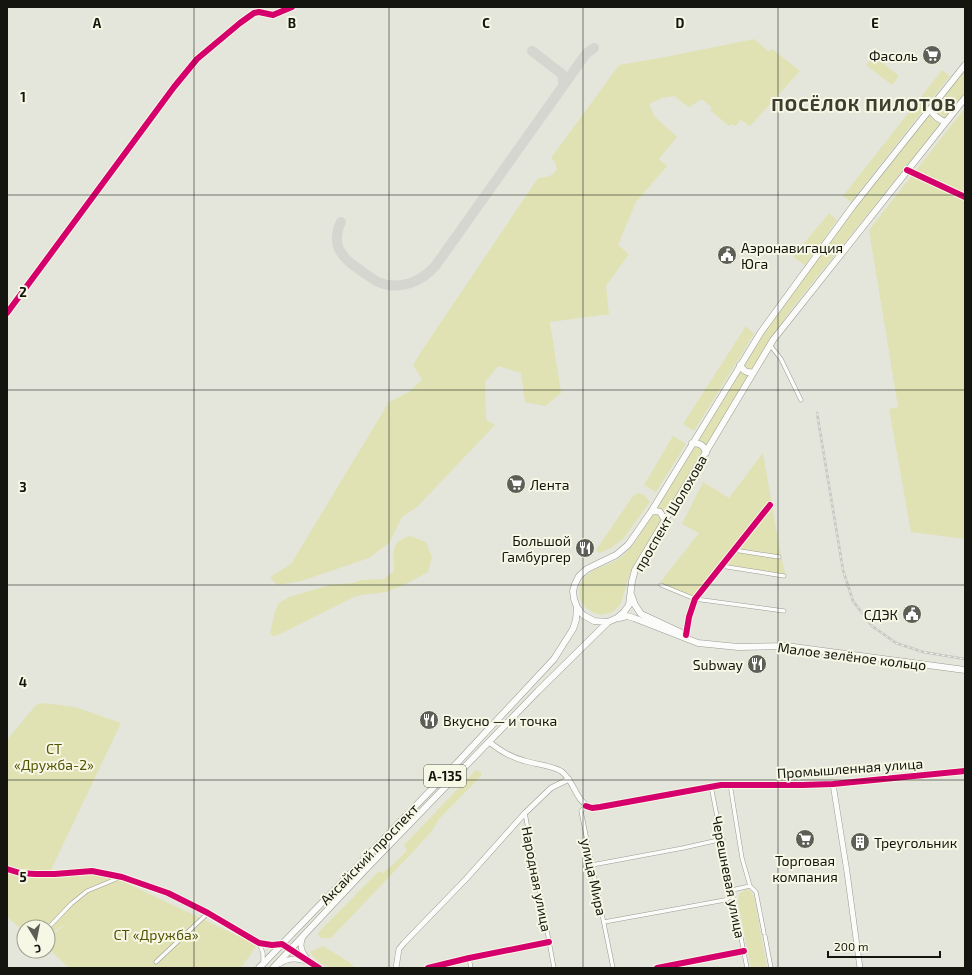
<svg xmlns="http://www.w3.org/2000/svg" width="972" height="975" font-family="'Exo 2',sans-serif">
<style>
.green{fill:#e0e2b3}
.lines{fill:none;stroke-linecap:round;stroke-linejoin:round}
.taxiway{stroke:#d6d6d0;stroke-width:10}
.street-casing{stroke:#9a9c94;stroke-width:4.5}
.secondary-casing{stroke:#9a9c94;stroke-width:6}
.primary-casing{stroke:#9a9c94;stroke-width:7}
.street{stroke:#fbfbfa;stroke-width:3.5}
.secondary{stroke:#fbfbfa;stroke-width:5}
.primary{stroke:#fbfbfa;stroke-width:6}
.rail-casing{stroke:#c7c7c5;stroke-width:2.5}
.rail{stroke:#f6f7e4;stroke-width:1;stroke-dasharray:3;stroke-linecap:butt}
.cycleway-casing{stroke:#f6f7e4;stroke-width:8}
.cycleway{stroke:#d6006c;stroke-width:6}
.grid{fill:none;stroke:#14150e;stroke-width:1;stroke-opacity:0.55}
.labels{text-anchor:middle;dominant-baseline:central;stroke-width:4;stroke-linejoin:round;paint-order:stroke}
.shield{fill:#f6f7e4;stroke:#58594e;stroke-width:1}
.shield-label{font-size:13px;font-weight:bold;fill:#14150e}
.poi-label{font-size:14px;fill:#14150e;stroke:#f6f7e4;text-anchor:end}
.street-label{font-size:14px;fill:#14150e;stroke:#f6f7e4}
.park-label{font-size:14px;fill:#535302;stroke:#f6f7e4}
.district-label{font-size:18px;font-weight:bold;letter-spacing:1px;fill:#3d3e2f;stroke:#f6f7e4}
.grid-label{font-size:13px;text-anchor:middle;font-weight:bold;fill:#14150e;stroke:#f6f7e4;stroke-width:4;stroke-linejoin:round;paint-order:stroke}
</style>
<rect width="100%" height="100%" fill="#e4e6db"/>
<path class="green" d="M754,39L768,51L772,49L800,71L750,126L741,120L735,126L732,124L729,126L710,110L712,108L702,99L689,107L680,101L675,96L662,98L649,104L655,117L677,137L659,159L667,166L636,202L618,245L629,254L606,286L609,314L550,322L561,393L545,406L525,402L521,373L498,366L485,382L486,420L495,425L417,507L402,517L389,543L369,558L301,581L277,585L270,577L291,564L389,402L409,392L422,380L413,365L421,352L538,178C547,177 552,177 557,169L555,162L551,158L619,65L660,58Z
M874,56L899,76L892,85L866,65Z
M965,68V94L946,118L939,115L933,108Z
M942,70L950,76L851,202L843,196Z
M965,108V539L911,532L889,409L898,407L869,230Z
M929,114L935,121L941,123L793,307L776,331L709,444L637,560C633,567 629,574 627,582C624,591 624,601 617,608C599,626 570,603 582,581C589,568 607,567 618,559C626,554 632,546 637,539L768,326L818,257Z
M829,213L837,220L805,265L793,257Z
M746,326L754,334L694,431L683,424Z
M673,436L686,444L656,492L644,485Z
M763,453L780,551L786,577L722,567L697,601L658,585L699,533L682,524L703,482L729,498Z
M638,493L644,495L650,502L623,539L611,548L599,553L596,550L633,496Z
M410,536L426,542L432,557L428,572L402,586L386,592L356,596L278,635L273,636L270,634L275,611L279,603L289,597L330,585L353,583L361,580L384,579L394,571C394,552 389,543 410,536Z
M44,703L75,707L121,723L50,872L55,874H92L118,879L257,945L241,968H69L48,948V938L69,922L48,935V927H24V931L7,917V740L36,705Z
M476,770L481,772V776L439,819L431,832L407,858L331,938H320L318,933L379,871L383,873L398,860L407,850L404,845Z
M746,889L750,891L754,896L767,968H751L738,901L739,894Z
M323,946L349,962L355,968C336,968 322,971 310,952Z"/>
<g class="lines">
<path class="taxiway" d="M532,51L562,74L563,80V86
M341,222C330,245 342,258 360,270C366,274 372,279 378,282C399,291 422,282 436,265L583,58L587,53L594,48"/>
<g class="street-casing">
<path id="street" d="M7,313L174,87L197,59L240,23L254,13L259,12L273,15L292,7
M770,345L781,359L801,400
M734,550L779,557
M721,566L784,576
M661,585L695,599L784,611
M686,635L689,617L695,599L770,505
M730,784L742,858L750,886L756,892L764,933
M711,786L747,968
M586,806L581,811L613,968
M525,813L554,968
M592,865L683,848L723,839
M7,869L20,873L35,874H55L92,871L122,877L168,893L208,913L259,943L272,945L282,944
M732,890L750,886
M604,922L725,900L733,896
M48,928L71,904L87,891L121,877
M765,936L771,968
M259,943L263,953V963
M469,958L471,968
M156,962L208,913
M428,968L469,958L549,942
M657,968L744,951"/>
</g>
<g class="secondary-casing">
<path id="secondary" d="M907,170L965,197
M489,742C501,751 510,757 525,761C535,764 552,766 561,771C575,781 575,802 592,808L721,785H803L833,784L965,771
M833,784L847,872L860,968
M303,937C299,945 301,951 306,957
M282,944L319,968
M279,964C289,958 296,958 306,961
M396,968L399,949L404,943L466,879L525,813L551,788L569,779"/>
</g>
<g class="primary-casing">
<path id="primary" d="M965,65L853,206L761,332L651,512L628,545L616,555L587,569L579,576L575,584L573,591L574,599L577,607L583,615L594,621L608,622L617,618L624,612L629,605L632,581L635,570L773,340L965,98
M930,109C934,116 938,120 946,122
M740,365C744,371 746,373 753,372
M692,443C699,443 705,445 706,453
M651,512L656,511L660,512L665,520
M631,594L635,605L641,614L684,634
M619,618L627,616L634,618L698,643L738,647L786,646L965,670
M259,968L457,763L554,659L573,629L576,620L577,607
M273,968L364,871L538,691L608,622"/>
</g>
<use href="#street" class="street"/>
<use href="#secondary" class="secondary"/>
<use href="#primary" class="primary"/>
<g class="rail-casing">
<path id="rail" d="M817,413L843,570L853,601L872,626L896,643L923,652L965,659"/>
</g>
<use href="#rail" class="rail"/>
<g class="cycleway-casing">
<path id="cycleway" d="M907,170L965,197
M7,313L174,87L197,59L240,23L254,13L259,12L273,15L292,7
M686,635L689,617L695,599L770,505
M586,806L592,808L600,807L721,785H803L833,784L965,771
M7,869L20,873L35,874H55L92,871L122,877L168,893L208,913L259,943L272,945L282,944L319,968
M428,968L469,958L549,942
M657,968L744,951"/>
</g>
<use href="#cycleway" class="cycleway"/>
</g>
<path class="grid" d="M194,7V968M389,7V968M583,7V968M778,7V968M7,195H965M7,390H965M7,585H965M7,780H965"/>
<defs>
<g id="supermarket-disc" transform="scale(1)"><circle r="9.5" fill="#5d5e56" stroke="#f6f7e4"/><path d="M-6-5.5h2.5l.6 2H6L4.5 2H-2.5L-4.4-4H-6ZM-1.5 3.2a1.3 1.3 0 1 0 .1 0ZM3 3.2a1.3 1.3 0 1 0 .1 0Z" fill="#fff"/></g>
<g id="civic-disc" transform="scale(1)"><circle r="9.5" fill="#5d5e56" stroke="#f6f7e4"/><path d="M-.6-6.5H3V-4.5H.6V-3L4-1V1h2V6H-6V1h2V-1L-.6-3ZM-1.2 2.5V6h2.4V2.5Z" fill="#fff"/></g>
<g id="restaurant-disc" transform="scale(1)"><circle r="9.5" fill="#5d5e56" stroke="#f6f7e4"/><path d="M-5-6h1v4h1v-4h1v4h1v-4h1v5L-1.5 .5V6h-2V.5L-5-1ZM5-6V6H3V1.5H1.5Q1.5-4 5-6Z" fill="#fff"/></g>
<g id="building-disc" transform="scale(1)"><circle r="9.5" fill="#5d5e56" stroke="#f6f7e4"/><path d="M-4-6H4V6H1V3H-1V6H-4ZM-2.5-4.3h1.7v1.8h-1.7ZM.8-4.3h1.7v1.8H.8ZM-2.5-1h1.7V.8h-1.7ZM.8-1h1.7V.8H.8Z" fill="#fff"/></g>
</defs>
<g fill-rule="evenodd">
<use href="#supermarket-disc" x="932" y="55"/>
<use href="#civic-disc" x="727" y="255"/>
<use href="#supermarket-disc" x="516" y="484"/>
<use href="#restaurant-disc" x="585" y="548"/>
<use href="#civic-disc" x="912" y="614"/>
<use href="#restaurant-disc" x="757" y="664"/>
<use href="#restaurant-disc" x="429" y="720"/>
<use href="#supermarket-disc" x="805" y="839"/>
<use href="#building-disc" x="860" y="842"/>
</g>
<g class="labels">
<rect class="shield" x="424" y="765" width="42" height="22" rx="3"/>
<g class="shield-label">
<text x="445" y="776">А-135</text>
</g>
<g class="poi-label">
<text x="918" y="55">Фасоль</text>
<text x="741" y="247" text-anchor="start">Аэронавигация<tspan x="741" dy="16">Юга</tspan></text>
<text x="530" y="484" text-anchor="start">Лента</text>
<text x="571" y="540">Большой<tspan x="571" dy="16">Гамбургер</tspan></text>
<text x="898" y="614">СДЭК</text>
<text x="743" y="664">Subway</text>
<text x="443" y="720" text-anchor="start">Вкусно — и точка</text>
<text x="874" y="842" text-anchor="start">Треугольник</text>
<text x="805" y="860" text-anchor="middle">Торговая<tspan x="805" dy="16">компания</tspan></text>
</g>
<g class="street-label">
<text transform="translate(670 513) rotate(-60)">проспект Шолохова</text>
<text transform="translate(852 656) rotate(7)">Малое зелёное кольцо</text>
<text transform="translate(850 768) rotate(-4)">Промышленная улица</text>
<text transform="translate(369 854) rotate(-46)">Аксайский проспект</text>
<text transform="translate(594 877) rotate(78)">улица Мира</text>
<text transform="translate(729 877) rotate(79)">Черешневая улица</text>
<text transform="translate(537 879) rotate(79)">Народная улица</text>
</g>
<g class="park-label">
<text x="54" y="748">СТ<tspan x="54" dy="16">«Дружба-2»</tspan></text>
<text x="156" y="934">СТ «Дружба»</text>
</g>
<g class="district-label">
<text x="864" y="104">ПОСЁЛОК ПИЛОТОВ</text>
</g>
</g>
<g class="grid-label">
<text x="97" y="28">A</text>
<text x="292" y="28">B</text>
<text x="486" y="28">C</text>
<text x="680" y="28">D</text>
<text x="875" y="28">E</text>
<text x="23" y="102">1</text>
<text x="23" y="297">2</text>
<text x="23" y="492">3</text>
<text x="23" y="687">4</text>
<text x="23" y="882">5</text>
</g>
<rect width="972" height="975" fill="none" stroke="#14150e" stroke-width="16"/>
<g transform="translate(36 939) rotate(170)"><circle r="19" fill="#f6f7e4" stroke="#9c9d8e"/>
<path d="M0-3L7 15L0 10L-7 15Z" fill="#5d5e56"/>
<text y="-6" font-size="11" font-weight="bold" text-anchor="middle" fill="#14150e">С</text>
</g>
<path d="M828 951v6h112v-6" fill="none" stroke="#14150e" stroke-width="2"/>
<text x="834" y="951" font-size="12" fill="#14150e" stroke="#f6f7e4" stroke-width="3" paint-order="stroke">200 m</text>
</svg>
